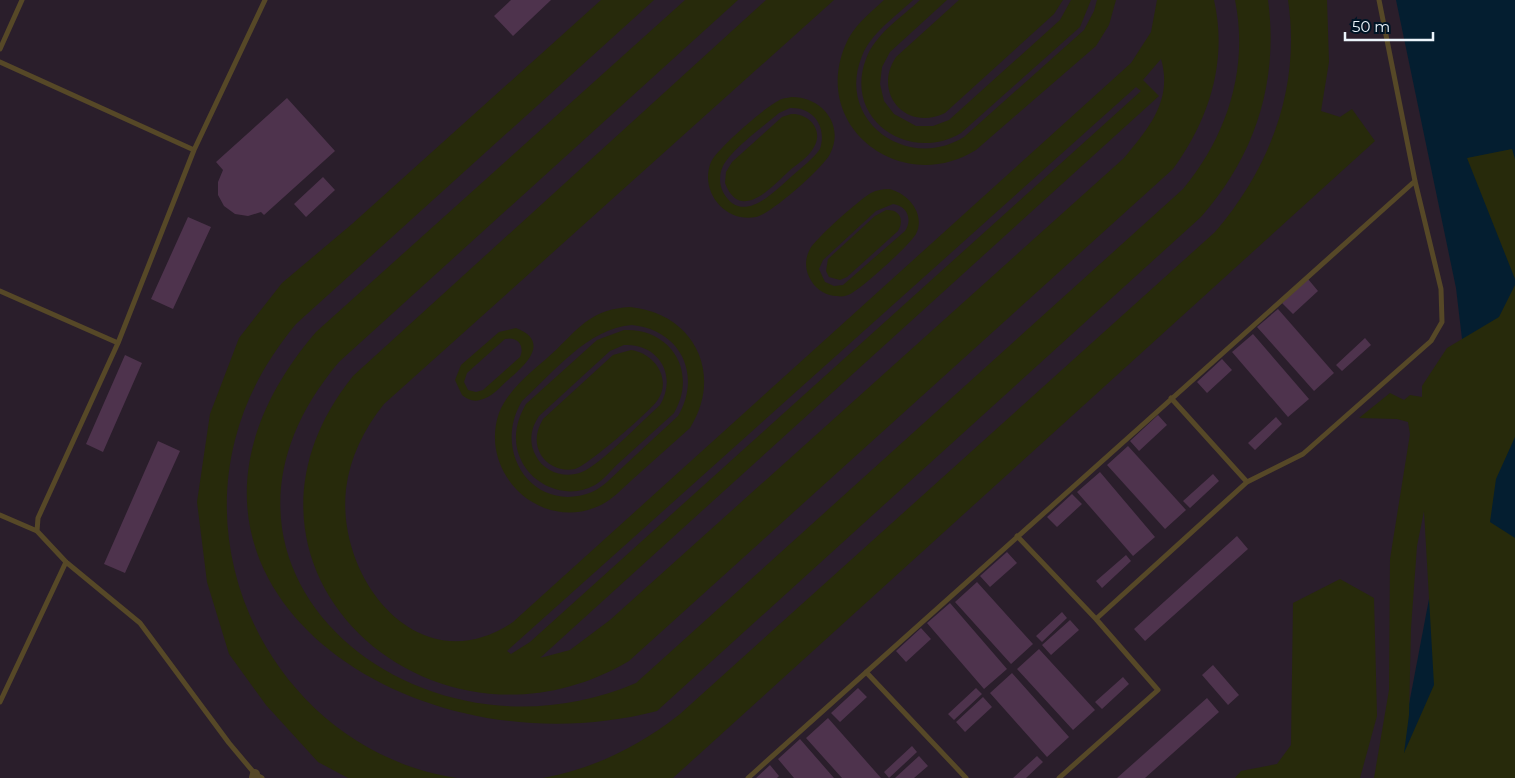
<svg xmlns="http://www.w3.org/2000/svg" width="1515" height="778" font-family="Montserrat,sans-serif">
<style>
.commercial{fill:#2a1e2b}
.green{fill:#272a0b;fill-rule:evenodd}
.building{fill:#4e334d}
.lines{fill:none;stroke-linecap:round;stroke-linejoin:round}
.lane{stroke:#564827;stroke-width:5}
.street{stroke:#564827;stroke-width:10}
</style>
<rect width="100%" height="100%" fill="#041e30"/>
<path class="commercial" d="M0,0H1396L1456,288L1464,356L1444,520L1395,778H0Z"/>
<path class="green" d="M601,0H654L296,324C268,358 246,396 235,440C196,592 300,755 457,778H348L318,762L266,705L229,654L207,582L197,502L210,414L239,338L282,283L352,224Z
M685,0H738L339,362C164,568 415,778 636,683L1183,189C1227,136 1249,69 1235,0H1268C1279,82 1255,156 1201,217L657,711C399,778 112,570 316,332Z
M766,0H834L384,404C364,429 350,457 346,489C336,580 420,685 513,622L1131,63L1151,32L1157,0H1214C1228,61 1209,120 1173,169L629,661C431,778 200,567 353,376ZM1161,59C1173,100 1149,128 1124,158L610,620L570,650L540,658L1159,96L1143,80ZM1136,87L1141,91L530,642L511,654L507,651Z
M884,0H913C895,17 871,33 862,56C835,121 908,172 964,137L1084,30L1094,11L1097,0H1116L1109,25L1096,46L976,150C902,196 811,128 845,46C853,26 869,14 884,0Z
M920,0H947L890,52L882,67L880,84L884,101L894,114L916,126H933L949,120L1060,20L1071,0H1091L1080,27L961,133C909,164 843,119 866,59C875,34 902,17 920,0Z
M959,0H1063L1054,14L945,113C906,132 872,93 896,57Z
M1288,0H1327L1329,62L1321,111L1340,117L1352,109L1375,141L673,778H543C595,768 638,747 680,714L1215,232C1271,167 1301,86 1288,0Z
M792,97C822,97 845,125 830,154C823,168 771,214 756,217C725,223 699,191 711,162C717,149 764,108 778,101C782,98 787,98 792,97ZM790,108C814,107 827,127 820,149C813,159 802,167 792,176C775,191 742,227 723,192C719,184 719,174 723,166C731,150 765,125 779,113Z
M791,114C809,113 824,130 814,147C809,157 797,164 789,171C772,187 740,223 725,183L726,172L732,162L782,117Z
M1512,149L1515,159V279L1467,158Z
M889,189C908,193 926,214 916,234C910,245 863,287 852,293C847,296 842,297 837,296C827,296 817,290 812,282C805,272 804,260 810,249C815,239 860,199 871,193C877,190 882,189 889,189ZM893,204C907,206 913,219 905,231L843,285L834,286L825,282L819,269L823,260L876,211Z
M886,210C899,209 905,219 898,231L847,277L840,280L829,277L826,271L828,259L875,216Z
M1515,285V437L1496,479L1490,522L1515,538V778H1374L1389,690L1390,559L1410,434L1408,422L1397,419L1359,418L1390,393L1404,400L1410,395L1422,397V386L1447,348L1499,317ZM1424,511L1434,685L1404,753L1409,715L1411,628L1417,546Z
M630,307C694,313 724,374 690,428C671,445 652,462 633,479C623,488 613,499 601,505C542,534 478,474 499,413C509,387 537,368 557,349C581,325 594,309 630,307ZM632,325C681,330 702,375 678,416C660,433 642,449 624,466C614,475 604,487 592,492C534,515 491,452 522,401C553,373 588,328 632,325Z
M516,328C552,342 524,366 508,380C500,387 491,398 480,400C473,402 467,399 462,395L455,380L461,365L499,332ZM505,339C518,336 525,346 520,357L483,390L476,392L468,390L464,382L467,373Z
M624,330C671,328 698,372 674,413C656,429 638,446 620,462C612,469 604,480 595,485C569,500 535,487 522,462C512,443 515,423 526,404L597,340ZM624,345C658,343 678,375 660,405C643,420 600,465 582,472C565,479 544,472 536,456C528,442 531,428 539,416L610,351Z
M631,350C654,353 673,379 657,401C648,413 587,466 575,469C562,472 548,466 541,455C534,443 536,431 543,419L613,355Z
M1340,579L1374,598L1377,716L1360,778H1235L1241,771L1277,764L1291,745L1293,603Z"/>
<path class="building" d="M511,0H551L513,36L494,16Z
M287,98L335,151L264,215L261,212L248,216L235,214L224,206L218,195V182L223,170L216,162Z
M323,177L335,190L306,217L294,204Z
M188,217L211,227L173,309L151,299Z
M1308,279L1318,291L1293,314L1282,303Z
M1278,309L1334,373L1314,391L1257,327Z
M1253,334L1309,399L1288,417L1232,352Z
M1365,338L1371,345L1342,371L1336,365Z
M125,355L142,363L103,452L86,444Z
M1222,359L1232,370L1207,393L1197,382Z
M1158,415L1167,425L1139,451L1130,441Z
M1276,417L1282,424L1255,450L1248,443Z
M158,441L180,451L125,573L104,564Z
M1128,446L1186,510L1165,529L1107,465Z
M1100,472L1155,537L1133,556L1077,492Z
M1213,474L1219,481L1190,508L1183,501Z
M1072,494L1082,504L1057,527L1047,517Z
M1237,536L1248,549L1145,641L1134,629Z
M1007,552L1017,563L990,587L980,576Z
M1126,555L1131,561L1102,588L1096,581Z
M977,582L1033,644L1011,664L955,602Z
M950,603L1007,669L984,689L927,623Z
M1062,612L1067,618L1042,642L1036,636Z
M1070,620L1079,630L1051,655L1042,645Z
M921,628L931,639L906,662L896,651Z
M1039,649L1095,710L1073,730L1017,669Z
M1213,665L1239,695L1228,705L1202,675Z
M1012,673L1069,737L1047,757L990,693Z
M1123,677L1129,684L1102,709L1095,702Z
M858,688L867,697L840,722L831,713Z
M976,688L982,694L954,720L948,714Z
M983,697L992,707L965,732L956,722Z
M1207,698L1219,712L1145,778H1117Z
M828,718L881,778H842L806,738Z
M800,739L834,778H794L778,759Z
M912,746L917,752L889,778L884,772Z
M919,756L928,766L914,778H895Z
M1037,756L1043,762L1026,778H1013Z
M770,765L779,776L777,778H756Z"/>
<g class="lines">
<path class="lane" d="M0,49L22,0
M0,62L194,150
M0,291L118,343
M1171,398L1247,482
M0,515L37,531L66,562L140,623L229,743L255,774L262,778
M37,531L38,518L118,343L194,150L265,0
M1017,536L1096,619
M866,672L966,778
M0,702L66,562
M748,778L1415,181
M1059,778L1158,690L1096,619L1247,482L1303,454L1431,341L1442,322L1441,289L1415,181L1379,0"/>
<path class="street" d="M254,778L255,774"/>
</g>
<path d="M1345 32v8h88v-8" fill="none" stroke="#ecf5fc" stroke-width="2.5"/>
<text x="1352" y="32" font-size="15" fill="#ecf5fc" stroke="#001526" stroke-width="4" paint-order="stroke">50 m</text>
</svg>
